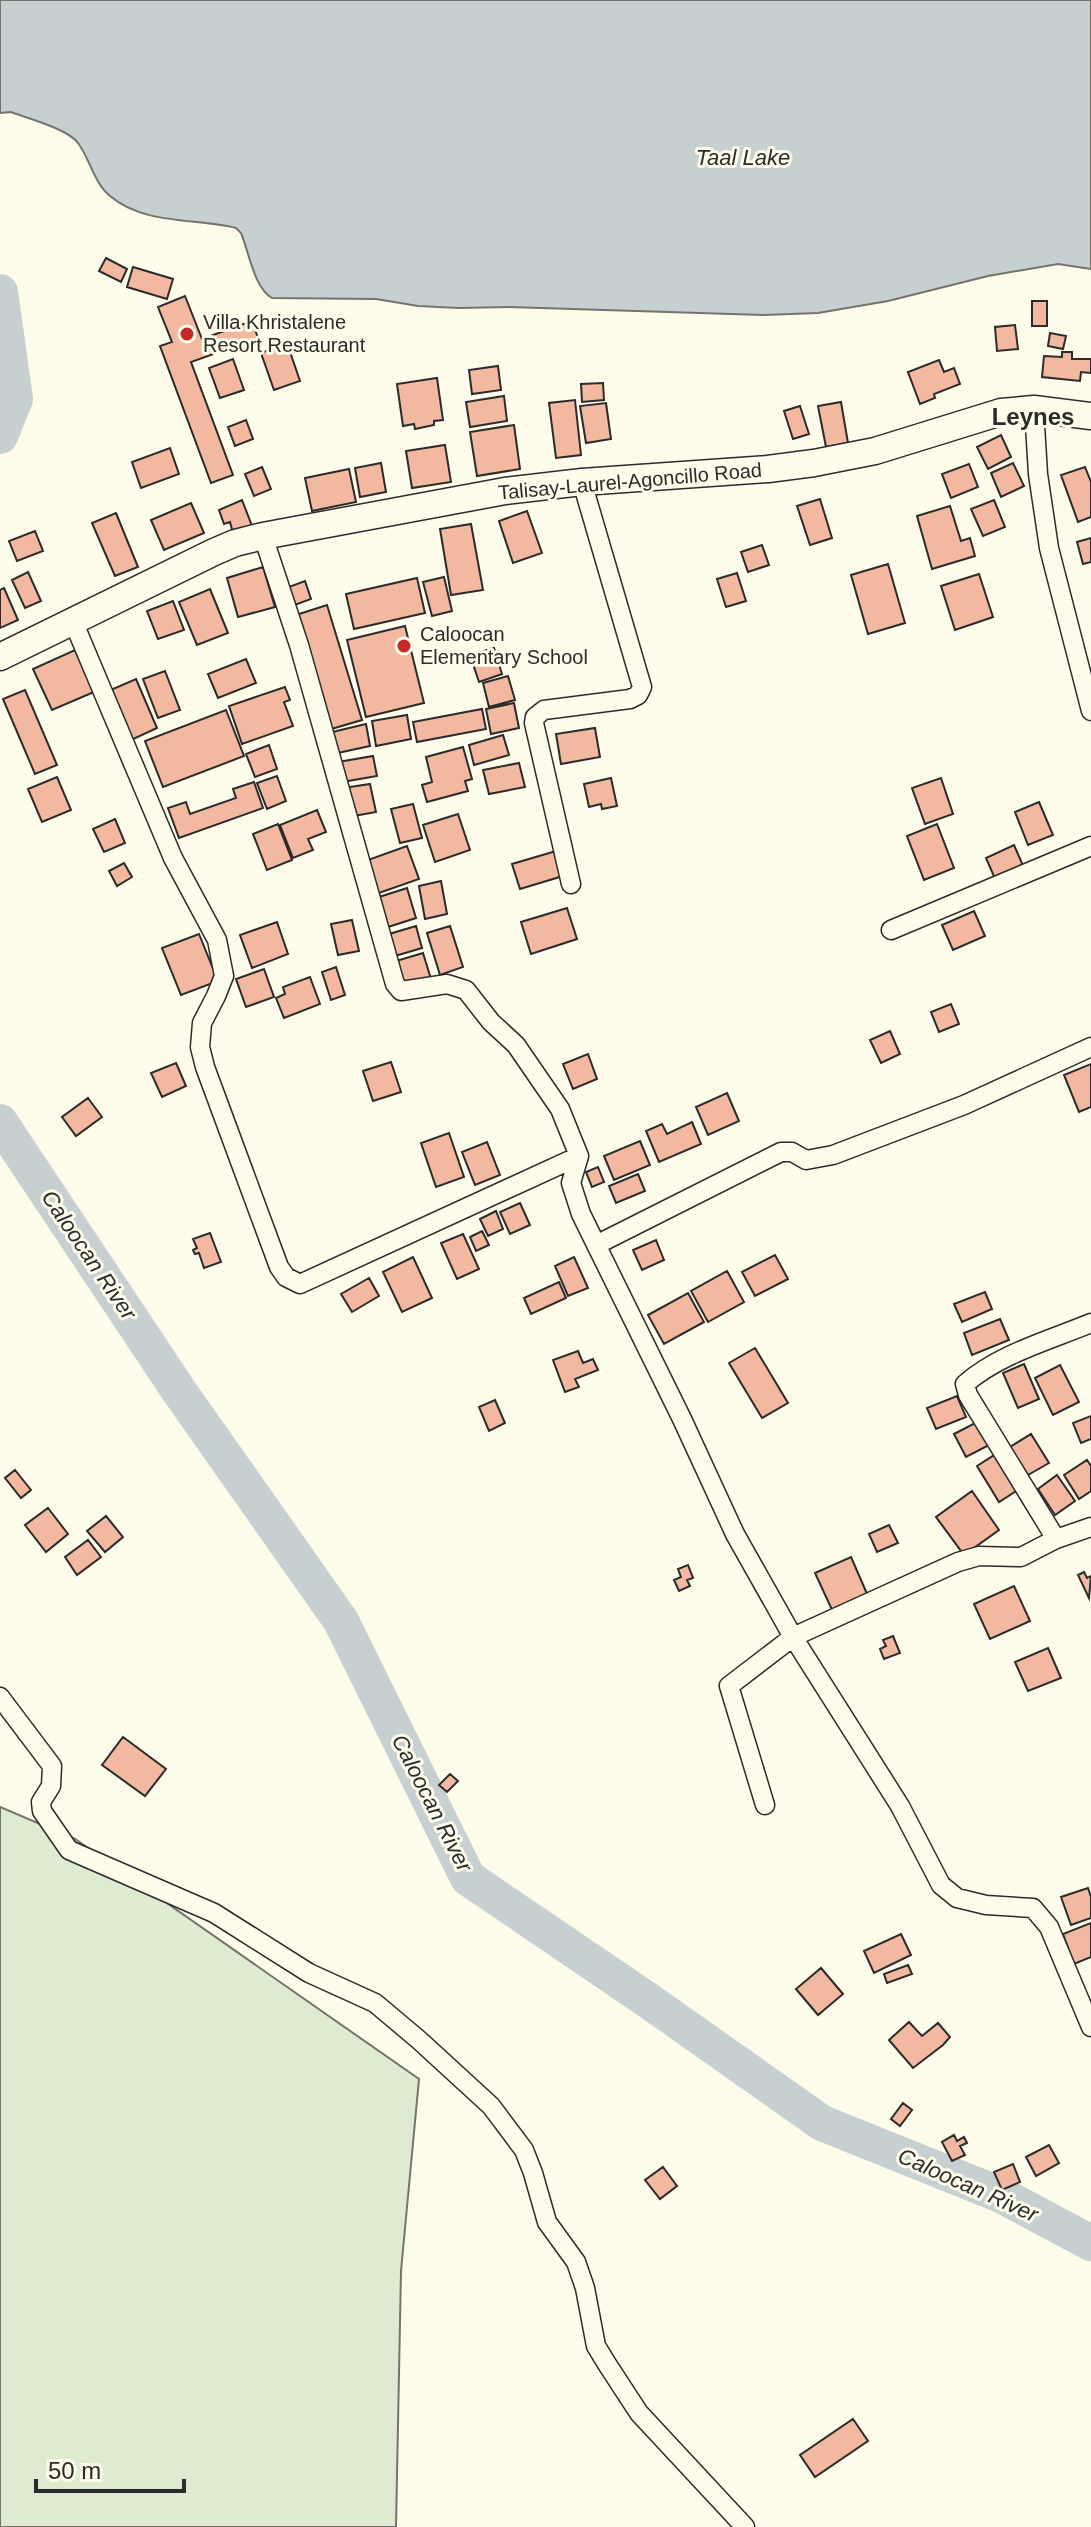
<svg xmlns="http://www.w3.org/2000/svg" width="1091" height="2527" font-family="Helvetica,sans-serif">
<style>
.green{fill:#deebd1;stroke:#74746e;stroke-width:2}
.water{fill:#c7d0d0;stroke:#74746e;stroke-width:2}
.lines{fill:none;stroke-linecap:round;stroke-linejoin:round}
.river{stroke:#c7d0d0;stroke-width:36}
.building{fill:#f2b8a0;stroke:#2b2b2b;stroke-width:2}
.street-casing{stroke:#2b2b2b;stroke-width:21}
.secondary-casing{stroke:#2b2b2b;stroke-width:29}
.street{stroke:#fdfbea;stroke-width:18}
.secondary{stroke:#fdfbea;stroke-width:26}
.poi-dot{fill:#c62828;stroke:#fdfbea;stroke-width:3}
.labels{text-anchor:middle;dominant-baseline:central;stroke-width:6;stroke-linejoin:round;paint-order:stroke}
.poi-label{font-size:20px;fill:#2b2b2b;stroke:#fdfbea;text-anchor:start}
.street-label{font-size:20px;fill:#2b2b2b;stroke:#fdfbea}
.water-label{font-size:22px;font-style:italic;fill:#2b2b2b;stroke:#fdfbea}
.quarter-label{font-size:24px;font-weight:bold;fill:#2b2b2b;stroke:#fdfbea}
</style>
<rect width="100%" height="100%" fill="#fdfbea"/>
<path class="green" d="M0,1807L75,1839L419,2079L401,2271L396,2527H0Z"/>
<path class="water" d="M0,0H1091V269L1058,264L988,276L888,301L818,313L763,315L509,307L459,308L418,306L376,299L272,298C254,288 249,252 241,233L236,228C196,218 144,225 110,196C94,183 90,159 78,143C68,129 27,118 11,112L0,113Z"/>
<g class="lines">
<path class="river" d="M0,292L15,399L0,436
M0,1122L179,1391L341,1621L468,1878L646,1999L822,2123L1001,2195L1091,2243"/>
</g>
<path class="building" d="M106,258L127,269L121,282L99,271Z
M133,267L173,279L167,299L127,287Z
M185,296L202,339L252,321L258,338L191,362L233,475L211,483L160,346L172,342L158,307Z
M1032,301H1047V326H1032Z
M1015,325L1018,349L997,351L995,327Z
M1050,333L1066,336L1063,349L1048,346Z
M287,343L300,381L274,390L261,353Z
M1062,352H1072V359H1091V373L1081,372L1080,381L1042,377L1044,356L1062,357Z
M233,359L244,390L220,398L209,368Z
M939,360L944,372L954,368L960,384L934,394L935,398L920,404L908,372Z
M498,366L501,390L472,394L469,370Z
M437,378L443,420L434,421V425L415,429L414,424L403,426L397,384Z
M603,383L604,400L582,402L581,384Z
M504,396L507,421L470,427L466,402Z
M575,400L581,455L556,458L549,403Z
M841,402L848,443L826,447L818,406Z
M606,403L611,439L586,443L580,406Z
M800,406L809,434L793,439L784,411Z
M246,420L253,439L235,446L228,427Z
M514,425L520,469L477,476L470,432Z
M1001,435L1011,457L988,469L977,447Z
M445,445L451,482L412,488L406,451Z
M170,448L179,474L141,488L132,462Z
M381,463L386,492L360,497L355,468Z
M1013,463L1024,486L1001,497L991,473Z
M969,464L978,487L951,498L942,474Z
M262,467L271,489L254,496L245,474Z
M1085,467L1091,482V517L1078,522L1061,475Z
M349,469L356,502L312,511L305,478Z
M820,499L832,538L810,545L797,506Z
M242,500L252,526L233,533L230,522L224,524L219,510Z
M994,500L1005,527L983,536L971,509Z
M191,503L204,533L164,550L151,520Z
M950,506L961,541L970,538L975,556L932,569L917,516Z
M527,511L542,553L513,563L499,521Z
M116,513L138,567L115,576L92,523Z
M471,524L483,590L451,595L440,529Z
M35,531L43,551L17,561L9,541Z
M1091,538V562L1083,564L1077,542Z
M762,545L769,565L748,572L741,552Z
M888,564L905,623L868,634L851,575Z
M263,567L275,607L238,617L227,578Z
M28,572L41,601L25,608L12,580Z
M737,573L746,601L726,607L717,579Z
M979,574L993,617L955,630L941,586Z
M444,577L452,611L432,616L423,582Z
M417,578L425,613L354,629L346,594Z
M305,581L311,599L292,606L286,588Z
M4,588L18,620L0,628V590Z
M210,589L228,633L197,645L179,602Z
M173,601L184,630L158,639L147,611Z
M327,605L362,720L328,730L293,616Z
M405,626L424,703L366,717L347,640Z
M494,648L502,674L479,682L470,655Z
M75,650L94,692L52,710L33,669Z
M246,659L256,683L218,698L208,674Z
M165,671L180,710L158,718L143,679Z
M508,676L515,700L489,707L483,683Z
M136,679L157,728L127,742L106,692Z
M285,687L290,700L284,702L293,726L242,744L229,706Z
M25,690L57,765L35,774L3,699Z
M514,703L519,728L491,734L486,709Z
M482,709L486,729L417,742L413,722Z
M226,710L244,756L163,787L145,741Z
M407,715L411,739L376,746L372,721Z
M366,724L370,746L333,754L328,733Z
M595,728L600,757L561,764L556,734Z
M503,735L509,755L474,765L469,745Z
M269,745L277,769L255,777L246,754Z
M463,747L472,779L465,781L468,791L427,802L422,785L432,782L426,757Z
M373,756L377,776L342,782L338,762Z
M519,763L525,787L489,794L483,770Z
M277,776L286,801L267,809L257,783Z
M57,777L71,810L42,822L28,789Z
M611,778L617,806L602,809L601,804L589,807L584,784Z
M941,778L953,814L925,824L912,788Z
M254,782L263,808L179,838L168,808L186,802L190,814L236,798L233,789Z
M370,784L376,812L348,817L343,788Z
M1039,802L1053,835L1028,845L1015,812Z
M413,804L422,838L400,843L391,809Z
M317,810L326,832L308,839L313,850L293,858L280,825Z
M458,814L470,850L435,862L423,825Z
M115,819L125,843L104,852L93,829Z
M278,824L292,860L267,870L253,834Z
M937,824L954,868L924,880L907,836Z
M1014,845L1024,868L996,881L986,858Z
M407,846L419,879L376,894L365,861Z
M556,851L563,876L520,889L512,864Z
M124,863L132,877L117,886L109,871Z
M441,881L447,914L425,919L419,886Z
M407,888L416,918L385,928L376,898Z
M567,908L577,939L531,954L521,922Z
M974,911L985,936L953,950L942,925Z
M352,920L359,951L338,955L331,924Z
M277,922L288,954L252,968L240,935Z
M416,926L422,948L395,956L389,934Z
M450,926L463,967L440,975L427,933Z
M199,934L218,981L181,995L162,948Z
M423,953L431,979L411,983L394,977L396,961Z
M336,967L345,995L331,1000L322,972Z
M264,969L274,997L246,1007L236,979Z
M310,977L320,1004L284,1018L276,998L285,994L283,987Z
M951,1004L959,1024L939,1032L931,1012Z
M890,1031L900,1054L881,1063L870,1040Z
M588,1054L597,1079L573,1089L563,1064Z
M391,1062L401,1092L373,1101L363,1071Z
M176,1063L186,1086L162,1097L151,1073Z
M1091,1064V1107L1079,1112L1064,1075Z
M727,1093L739,1121L708,1135L696,1107Z
M88,1098L102,1117L76,1136L62,1117Z
M692,1122L701,1144L659,1162L646,1131L662,1124L667,1134Z
M449,1133L464,1177L436,1187L421,1143Z
M640,1141L650,1165L614,1180L604,1156Z
M487,1142L500,1175L475,1185L462,1152Z
M598,1167L604,1182L592,1187L586,1172Z
M638,1174L645,1191L616,1203L609,1186Z
M520,1203L530,1225L510,1234L500,1212Z
M496,1211L503,1229L488,1236L480,1219Z
M482,1231L489,1245L476,1251L470,1237Z
M210,1233L221,1262L204,1268L199,1253L195,1254L193,1250L197,1248L193,1239Z
M463,1234L479,1269L457,1279L441,1243Z
M656,1240L664,1260L642,1270L633,1250Z
M775,1255L788,1279L755,1296L742,1272Z
M413,1257L432,1298L402,1312L383,1272Z
M574,1257L588,1288L568,1296L555,1266Z
M727,1271L744,1302L708,1322L691,1291Z
M369,1278L379,1296L352,1312L341,1294Z
M559,1282L566,1298L531,1314L524,1298Z
M985,1292L992,1309L962,1322L954,1304Z
M688,1293L704,1322L664,1344L648,1315Z
M1000,1319L1009,1340L972,1355L964,1333Z
M755,1348L788,1403L762,1418L729,1363Z
M578,1351L583,1363L593,1359L598,1370L575,1379L579,1387L565,1392L553,1360Z
M1024,1364L1039,1399L1018,1408L1003,1373Z
M1060,1365L1079,1402L1053,1415L1035,1378Z
M957,1396L966,1417L936,1429L927,1408Z
M495,1400L505,1423L489,1431L479,1407Z
M1091,1416V1439L1081,1443L1073,1423Z
M977,1422L989,1445L966,1457L954,1434Z
M1031,1434L1049,1463L1028,1475L1010,1447Z
M999,1452L1021,1488L999,1502L977,1466Z
M1087,1460L1091,1466V1491L1079,1499L1064,1475Z
M15,1470L31,1490L21,1498L5,1478Z
M1057,1475L1075,1501L1055,1515L1038,1489Z
M972,1491L999,1530L964,1555L936,1517Z
M48,1508L68,1534L46,1552L25,1525Z
M106,1516L123,1537L105,1552L87,1531Z
M889,1525L898,1543L877,1552L869,1534Z
M88,1540L101,1557L77,1575L65,1557Z
M851,1557L868,1596L833,1612L815,1573Z
M688,1565L693,1578L687,1580L690,1586L679,1591L674,1580L681,1577L678,1569Z
M1084,1572L1087,1578L1091,1576L1089,1598L1078,1575Z
M1014,1586L1030,1621L990,1639L974,1604Z
M893,1636L900,1653L884,1659L880,1649L886,1646L883,1640Z
M1048,1648L1061,1678L1028,1691L1015,1662Z
M123,1737L166,1769L145,1796L102,1765Z
M450,1774L458,1781L447,1792L439,1785Z
M1088,1888L1091,1897V1918L1071,1925L1061,1897Z
M1091,1923V1957L1074,1964L1063,1934Z
M901,1934L911,1955L874,1973L864,1951Z
M908,1965L912,1974L887,1983L884,1974Z
M821,1968L843,1994L818,2015L796,1989Z
M909,2022L922,2036L938,2023L950,2037L943,2045L913,2068L889,2040Z
M903,2103L912,2110L900,2126L891,2119Z
M954,2135L957,2141L964,2137L967,2143L960,2146L965,2155L952,2161L942,2142Z
M1049,2145L1059,2163L1036,2176L1026,2157Z
M1013,2164L1020,2182L1002,2190L994,2172Z
M663,2167L677,2186L660,2199L645,2180Z
M853,2419L868,2441L815,2477L800,2455Z"/>
<g class="lines">
<g class="street-casing">
<path id="street" d="M1034,409L1038,474L1049,548L1091,711
M263,536L299,645L395,984L401,991L447,984L466,990L491,1022L516,1045L560,1109L579,1156L571,1183L581,1214L682,1419L735,1534L793,1637L900,1806L941,1885L957,1898L986,1905L1033,1908L1049,1927L1091,2027
M73,621L173,858L217,940L224,976L216,996L202,1023L200,1047L205,1067L279,1267L286,1277L300,1284L579,1156
M571,884L534,723L535,717L544,710L630,699L638,695L642,687L582,482
M891,930L1091,846
M596,1245L781,1152H792L806,1160L833,1155L964,1105L1091,1047
M1056,1539L968,1395L965,1384C999,1354 1050,1340 1091,1323
M0,1697L52,1766L51,1786L41,1802L42,1811L69,1850L214,1913L309,1973L375,2003L419,2040L491,2106L524,2150L533,2173L547,2222L576,2262L585,2288L596,2346L607,2364L639,2413L745,2527
M765,1805L729,1686L793,1637L958,1562L979,1556L1021,1557L1056,1539L1091,1527"/>
</g>
<g class="secondary-casing">
<path id="secondary" d="M0,657L214,552L235,543L263,536L505,491L582,482L768,469L814,463L875,451L1001,412L1034,409L1091,416"/>
</g>
<use href="#street" class="street"/>
<use href="#secondary" class="secondary"/>
</g>
<g class="poi-dot">
<circle cx="187" cy="334" r="8"/>
<circle cx="404" cy="646" r="8"/>
</g>
<g class="labels">
<g class="poi-label">
<text x="203" y="322">Villa Khristalene<tspan x="203" dy="23">Resort Restaurant</tspan></text>
<text x="420" y="634">Caloocan<tspan x="420" dy="23">Elementary School</tspan></text>
</g>
<g class="street-label">
<text transform="translate(630 481) rotate(-5)">Talisay-Laurel-Agoncillo Road</text>
</g>
<g class="water-label">
<text x="743" y="157">Taal Lake</text>
<text transform="translate(89 1255) rotate(56)">Caloocan River</text>
<text transform="translate(432 1803) rotate(63)">Caloocan River</text>
<text transform="translate(968 2185) rotate(24)">Caloocan River</text>
</g>
<g class="quarter-label">
<text x="1033" y="416">Leynes</text>
</g>
</g>
<path d="M36 2479v12h148v-12" fill="none" stroke="#2b2b2b" stroke-width="4"/>
<text x="48" y="2479" font-size="24" fill="#2b2b2b" stroke="#fdfbea" stroke-width="6" paint-order="stroke">50 m</text>
</svg>
